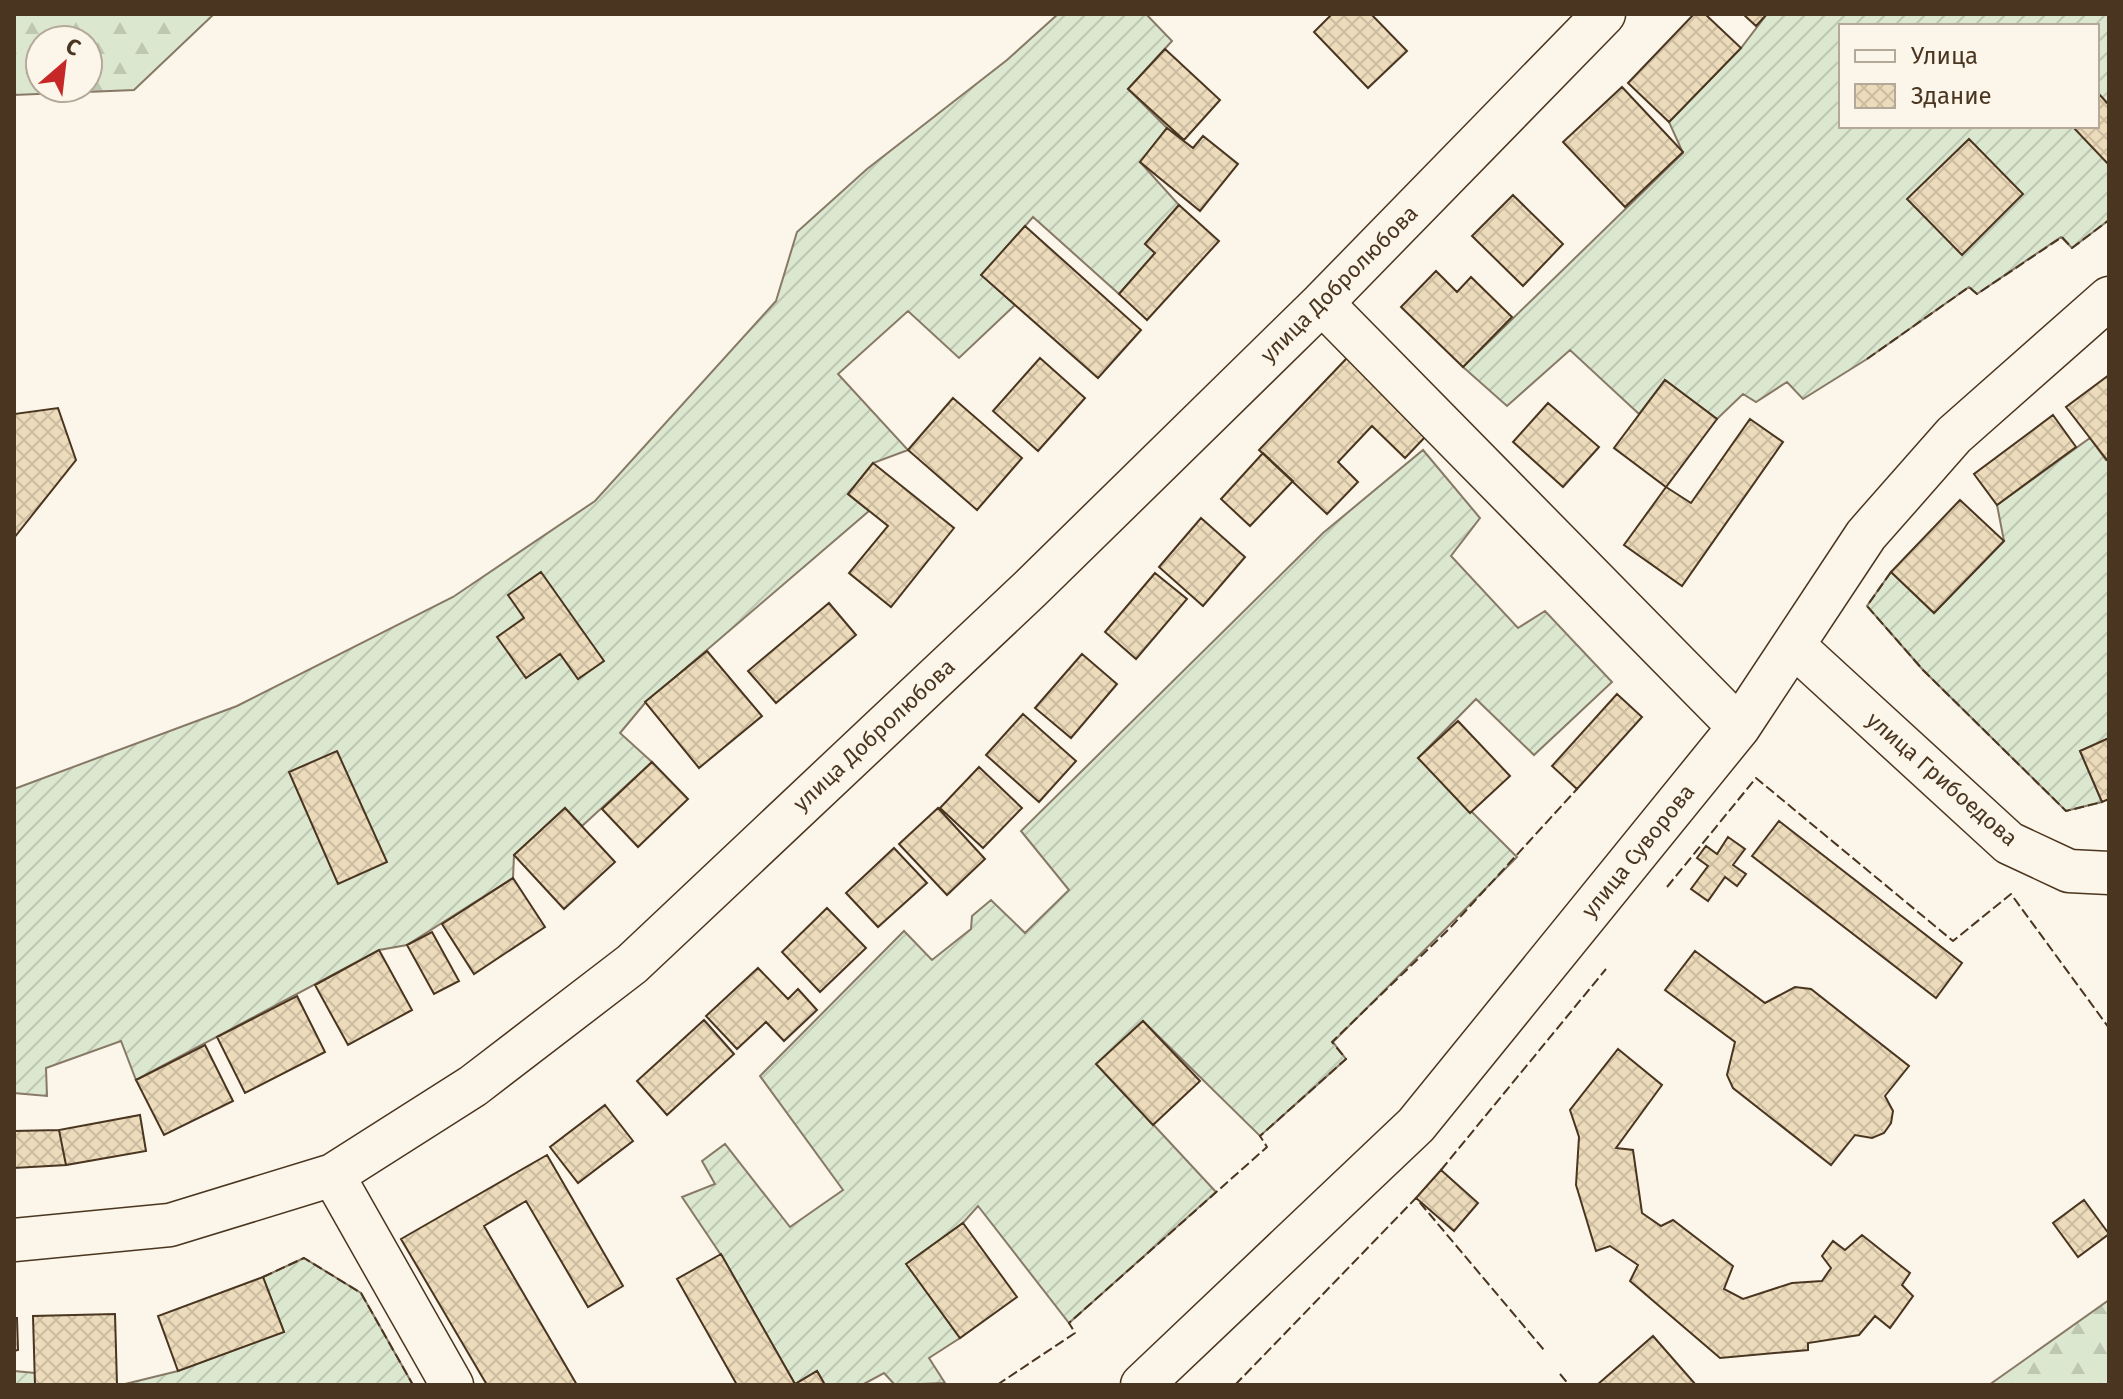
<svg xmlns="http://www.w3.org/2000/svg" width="2123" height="1399" font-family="'Fira Sans',sans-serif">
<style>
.forest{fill:url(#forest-firs);stroke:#887966;stroke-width:2;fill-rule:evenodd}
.garden{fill:url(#garden-furrows);stroke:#887966;stroke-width:2;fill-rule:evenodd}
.building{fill:url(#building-cross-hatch);stroke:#4a3520;stroke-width:2}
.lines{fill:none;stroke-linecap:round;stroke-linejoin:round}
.minor-casing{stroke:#4a3520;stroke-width:45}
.minor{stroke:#fbf6e9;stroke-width:42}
.fence{stroke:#4a3520;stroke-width:2;stroke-dasharray:10 4;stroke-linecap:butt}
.labels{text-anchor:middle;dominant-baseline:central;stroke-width:6;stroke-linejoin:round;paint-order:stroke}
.street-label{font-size:22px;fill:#4a3520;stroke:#fbf6e9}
</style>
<defs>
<pattern id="forest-firs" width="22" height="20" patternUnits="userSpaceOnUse" patternTransform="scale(2)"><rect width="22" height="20" fill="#dce7d0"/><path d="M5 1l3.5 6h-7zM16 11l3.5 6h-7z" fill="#bec7b2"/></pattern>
<pattern id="garden-furrows" width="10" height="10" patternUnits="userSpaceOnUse" patternTransform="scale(2)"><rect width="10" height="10" fill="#dce7d0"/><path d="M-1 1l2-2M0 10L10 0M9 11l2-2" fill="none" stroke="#bec7b2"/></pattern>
<pattern id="building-cross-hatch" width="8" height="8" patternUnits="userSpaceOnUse" patternTransform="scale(2)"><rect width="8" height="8" fill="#ecdcbc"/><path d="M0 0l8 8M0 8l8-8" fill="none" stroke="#ccbda1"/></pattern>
</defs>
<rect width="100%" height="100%" fill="#fbf6e9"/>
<path class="forest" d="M14,14H214L134,90L14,95ZM40,40H88V88H40Z
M2109,1300V1385H1989Z"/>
<path class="garden" d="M1058,14H1146L1172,41L1128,89L1167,128L1140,162L1179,205L1145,244L1155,253L1119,294L1033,217L982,275L1015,305L959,358L908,311L838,374L908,450L873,463L848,494L869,511L645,703L620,733L652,762L582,826L565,808L514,855L513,878L407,945L379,950L136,1080L121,1041L46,1068L47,1096L14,1093V789L237,706L453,597L595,501L776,301L797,232L867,169L1007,60Z
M1767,14H2109V220L2072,248L2061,237L1977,294L1969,287L1867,359L1803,399L1787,382L1756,402L1743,394L1717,419L1665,380L1639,414L1570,350L1507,406L1463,367L1683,153L1669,122L1741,48ZM1841,26H2097V126H1841Z
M2090,438L2106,460L2109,459V738L2080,751L2102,802L2066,811L1923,670L1867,606L1891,572L1934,613L2004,541L1997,505Z
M1423,450L1480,518L1451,556L1518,628L1545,611L1612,682L1534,755L1476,699L1418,758L1517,857L1333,1042L1346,1059L1260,1136L1143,1021L1097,1064L1216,1192L1069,1323L978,1206L963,1223L907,1264L960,1338L929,1358L945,1383L895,1385L884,1373L862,1385H825L817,1371L795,1384L723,1258L682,1197L715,1184L702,1161L725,1144L790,1227L843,1190L760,1076L904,931L932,960L971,929L972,916L991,900L1025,933L1069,890L1021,831L1323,533Z
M304,1258L361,1293L413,1385H121L178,1371L284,1332L263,1277Z
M14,1371L35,1373V1385H14Z"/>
<path class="building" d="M1332,14H1371L1407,51L1368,88L1314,32Z
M1694,14H1705L1741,48L1669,122L1628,83Z
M1743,14H1767L1756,26Z
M1165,49L1220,100L1184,140L1128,89Z
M1622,87L1683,152L1625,207L1563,142Z
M2099,94L2109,105V165L2072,126H2097Z
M1167,128L1193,148L1203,136L1238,164L1200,211L1140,162Z
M1969,139L2023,194L1962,255L1907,199Z
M1513,195L1563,244L1523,286L1472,236Z
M1179,205L1219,241L1147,320L1119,294L1155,253L1145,244Z
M1025,226L1141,330L1098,378L981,275Z
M1436,271L1457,292L1471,277L1512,317L1463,367L1401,307Z
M1040,358L1085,398L1038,451L993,411Z
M1347,358L1427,435L1405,458L1372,426L1338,462L1358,482L1327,514L1259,450Z
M2109,375V459L2107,460L2066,407Z
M1665,380L1717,419L1666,487L1614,448Z
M953,398L1022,458L977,510L908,450Z
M1548,403L1599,447L1563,487L1513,442Z
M58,408L76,460L14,538V414Z
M58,408L76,460L14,538V414Z
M2053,415L2076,447L1997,505L1974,474Z
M1750,419L1783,442L1682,586L1624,545L1666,487L1691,503Z
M1263,453L1293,481L1250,526L1221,499Z
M873,463L954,528L891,607L849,573L888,526L848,494Z
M1960,500L2004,541L1934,613L1891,572Z
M1201,518L1245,557L1203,606L1159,567Z
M541,572L604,661L578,679L560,654L526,678L497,637L524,618L508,595Z
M1155,573L1187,599L1136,659L1105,632Z
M829,603L856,635L776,703L748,671Z
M707,651L762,716L699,768L645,702Z
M1082,654L1117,684L1071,738L1035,708Z
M1617,694L1642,717L1577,789L1552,766Z
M1023,714L1076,761L1039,802L986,755Z
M1458,721L1510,776L1470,813L1418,758Z
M2109,738V799L2102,802L2080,751Z
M337,751L387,862L338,884L289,772Z
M652,762L688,799L638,847L602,809Z
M979,767L1022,808L983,848L940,808Z
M565,808L615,862L564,909L514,855Z
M938,808L985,859L947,895L899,844Z
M1779,821L1962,963L1936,998L1752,856Z
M1728,837L1745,849L1733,865L1746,874L1737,886L1725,877L1708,901L1691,889L1708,866L1697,858L1706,846L1717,854Z
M894,848L927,883L878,927L846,893Z
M513,878L545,927L474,974L442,924Z
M827,908L866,948L820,992L782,952Z
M432,932L459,981L434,994L407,945Z
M379,950L412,1010L348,1045L315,985Z
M1695,951L1765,1003L1795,987L1811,989L1909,1066L1885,1096L1893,1111L1891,1123L1884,1133L1872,1138L1855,1135L1831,1165L1733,1088L1727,1075L1735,1042L1665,990Z
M758,968L788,999L798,989L817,1010L784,1041L766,1022L737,1049L706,1016Z
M297,996L325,1052L245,1093L217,1037Z
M704,1020L734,1054L667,1115L637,1081Z
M1143,1021L1200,1081L1153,1125L1096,1064Z
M205,1045L233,1101L164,1135L136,1080Z
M1618,1049L1662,1085L1616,1148L1633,1150L1642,1213L1661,1226L1673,1220L1733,1266L1724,1289L1743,1299L1792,1283L1822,1281L1831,1268L1822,1256L1833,1241L1845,1250L1862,1235L1910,1273L1902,1285L1913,1296L1890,1328L1875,1316L1859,1335L1808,1343V1350L1720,1358L1630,1281L1638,1265L1610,1246L1596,1251L1576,1185L1579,1137L1570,1110Z
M605,1105L633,1141L578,1183L550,1147Z
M140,1115L146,1151L66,1165L59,1130Z
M59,1130L66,1165L14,1168V1131Z
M547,1155L623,1286L588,1307L526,1201L484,1226L577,1385H487L401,1239Z
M1441,1170L1478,1203L1454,1231L1416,1198Z
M2084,1200L2109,1234L2078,1257L2053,1223Z
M963,1223L1017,1297L960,1338L906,1264Z
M721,1254L795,1384L817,1371L825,1385H737L677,1279Z
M263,1277L284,1332L178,1371L158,1316Z
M115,1314L117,1385H35L33,1316Z
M14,1318H17L18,1350L14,1351Z
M1653,1336L1696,1385H1597Z"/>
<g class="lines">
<g class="minor-casing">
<path id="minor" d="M1322,303L1739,727
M1794,646L2009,843L2069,871L2109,873
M333,1175L452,1385
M14,1240L170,1225L333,1175L473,1086L632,964L1031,588L1322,303L1604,14
M1142,1385L1416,1125L1739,727L1866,535L1954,435L2109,298"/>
</g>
<use href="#minor" class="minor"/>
<path class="fence" d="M1867,359L1969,287L1977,294L2062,237L2072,248L2109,220
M1891,572L1867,606L1923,670L2066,811L2102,802
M1667,887L1756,778L1953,941L2011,894L2109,1028
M1441,1170L1606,969
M263,1277L304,1258L361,1293L413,1385
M1560,1374L1569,1385
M997,1385L1075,1333L1069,1323L1267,1147L1260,1136L1346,1059L1332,1042L1450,928L1577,789
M1235,1385L1416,1198L1544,1350"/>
</g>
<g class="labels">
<g class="street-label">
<text transform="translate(1339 284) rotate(-45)">улица Добролюбова</text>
<text transform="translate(874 735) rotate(-43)">улица Добролюбова</text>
<text transform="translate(1942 779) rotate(41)">улица Грибоедова</text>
<text transform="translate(1638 851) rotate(-51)">улица Суворова</text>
</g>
</g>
<rect width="2123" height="1399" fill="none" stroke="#4a3520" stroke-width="32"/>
<rect x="1839" y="24" width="260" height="104" fill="#fbf6e9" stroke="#b4a999" stroke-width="2"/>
<rect x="1855" y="50" width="40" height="12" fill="#fbf6e9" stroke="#b4a999" stroke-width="2"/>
<text x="1911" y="64" font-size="24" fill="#4a3520">Улица</text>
<rect x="1855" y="84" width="40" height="24" fill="url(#building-cross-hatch)" stroke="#b4a999" stroke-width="2"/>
<text x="1911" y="104" font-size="24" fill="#4a3520">Здание</text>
<g transform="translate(64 64) rotate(28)"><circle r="38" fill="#fbf6e9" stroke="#b4a999" stroke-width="2"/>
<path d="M0-6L14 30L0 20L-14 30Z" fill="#c62828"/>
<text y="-12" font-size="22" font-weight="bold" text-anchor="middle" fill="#4a3520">С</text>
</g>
</svg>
